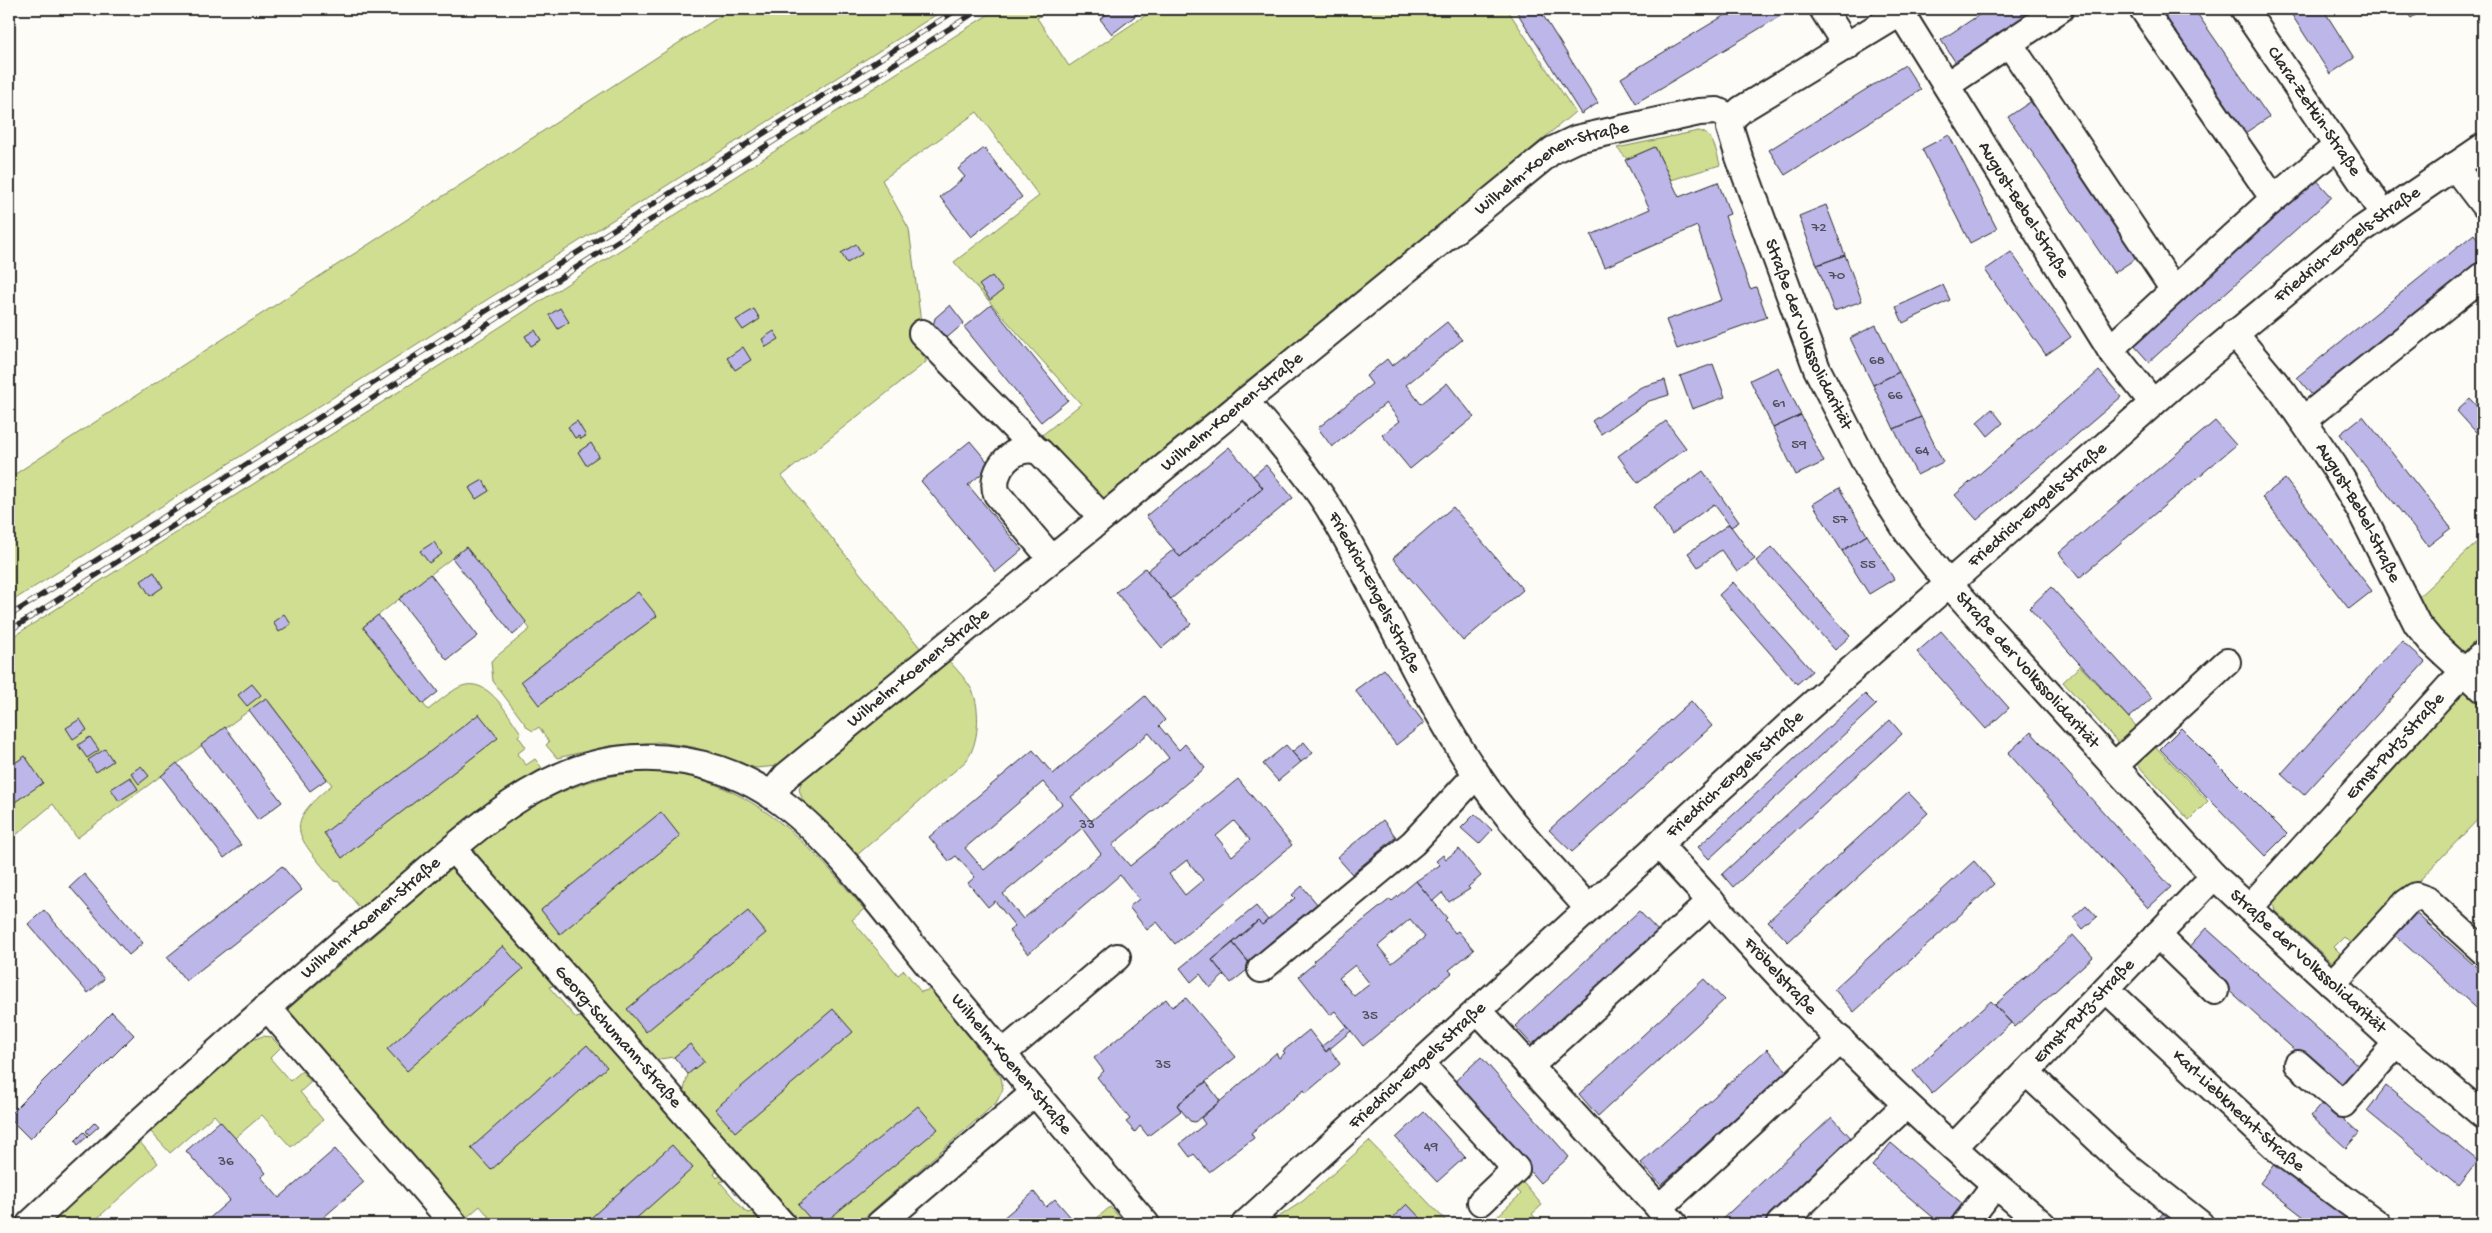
<svg xmlns="http://www.w3.org/2000/svg" width="2492" height="1233" font-family="'Gochi Hand',sans-serif">
<style>
.green{fill:#d0de91;stroke:#7e845e}
.building{fill:#bdb7e9;stroke:#2b2b2b;fill-rule:evenodd}
.lines{fill:none;stroke-linecap:round;stroke-linejoin:round}
.minor-casing{stroke:#2b2b2b;stroke-width:30}
.minor{stroke:#fdfcf7;stroke-width:26}
.rail-casing{stroke:#2b2b2b;stroke-width:5.5}
.rail{stroke:#fdfcf7;stroke-width:4;stroke-dasharray:11;stroke-linecap:butt}
.labels{text-anchor:middle;dominant-baseline:central;stroke-width:5;stroke-linejoin:round;paint-order:stroke}
.number-label{font-size:15px;fill:#504e5a}
.street-label{font-size:18px;fill:#2b2b2b;stroke:#fdfcf7}
</style>
<rect width="100%" height="100%" fill="#fdfcf7"/>
<filter id="ink" filterUnits="userSpaceOnUse"><feTurbulence type="fractalNoise" baseFrequency=".02" numOctaves="2"/><feDisplacementMap in="SourceGraphic" scale="10" xChannelSelector="R" yChannelSelector="G"/><feConvolveMatrix kernelMatrix="1 2 1 2 8 2 1 2 1" color-interpolation-filters="sRGB"/></filter>
<g filter="url(#ink)">
<path class="green" d="M731,9H945L9,603V478Z
M997,9H1052L1037,18L1069,66L1155,9H1507L1575,112L1103,507L1037,439L1081,404L954,262L1039,196L977,112L882,180L909,229L926,362L782,476L921,649L779,766L756,768L693,747L658,742L609,746L557,758L546,745L549,742L539,727L533,731L528,728L493,681L491,661L530,629L466,547L363,627L428,710C437,703 446,695 456,689C486,671 506,713 521,733L518,736L526,747L517,754L526,765L535,759L542,768L484,806L362,907H359L339,882L334,881C299,836 279,827 332,785L266,698L77,838L53,804L9,841V639L414,382Z
M1698,131C1713,132 1717,153 1720,165L1671,180L1655,147L1627,159L1617,148Z
M2483,537V638L2467,653H2463L2433,626L2416,599Z
M943,654C952,665 965,677 972,690C981,709 979,744 966,761L857,855L803,802L799,789L802,780Z
M2080,666L2139,729L2121,746L2063,682Z
M2466,691L2476,696L2483,703V814L2355,948L2344,937L2334,947L2346,959L2337,967L2275,911L2273,901L2447,708Z
M2152,743L2208,801L2189,820L2133,760Z
M662,771C753,783 808,842 864,909L852,920L898,975L904,970L921,992L931,989L1001,1077L1003,1089L996,1103L857,1224H789L681,1102L688,1074L703,1061L690,1045L674,1057L645,1061L465,856C524,806 583,771 662,771Z
M459,862L565,982L549,987L576,1018L593,1014L725,1164L714,1174L717,1178L728,1169L736,1177L720,1182L747,1213L764,1209L777,1224H495L480,1206L467,1217L287,1010Z
M263,1036L271,1037L281,1047L270,1058L290,1081L302,1071L311,1082L300,1092L323,1120L291,1147L262,1115L235,1138L214,1115L170,1153L150,1131L247,1042Z
M139,1141L158,1163L91,1224H49Z
M1369,1141L1449,1224H1268L1303,1201Z
M1520,1179L1542,1205L1532,1214L1541,1224H1489L1521,1194L1511,1183Z
M1110,1207L1126,1224H1090Z"/>
<path class="building" d="M1113,9H1136L1139,13L1112,34L1100,19Z
M1515,9H1539L1598,103L1581,114Z
M1735,9H1779L1782,15L1636,103L1621,78Z
M1988,9H2038L1956,63L1941,40Z
M2159,9H2194L2269,117L2245,133Z
M2288,9H2323L2354,58L2330,74Z
M2406,9H2425L2411,18L2405,10Z
M1905,65L1921,90L1785,175L1769,150Z
M2033,100L2138,257L2114,273L2008,117Z
M1949,135L1997,229L1970,243L1922,149Z
M1655,147L1679,197L1718,182L1730,214L1725,216L1750,289L1756,287L1767,317L1677,349L1666,320L1722,300L1697,226L1605,267L1591,235L1650,209L1625,160Z
M984,148L1022,197L971,237L940,197L965,177L958,169Z
M2313,176L2332,197L2149,362L2130,341Z
M1826,205L1845,255L1817,265L1799,216Z
M2474,234L2483,246V267L2317,401L2297,377Z
M856,244L862,254L847,263L841,253Z
M2011,252L2071,337L2046,355L1985,270Z
M1845,255L1862,301L1834,311L1817,265Z
M992,276L1003,290L990,300L979,285Z
M1943,285L1950,300L1903,323L1896,307Z
M950,305L964,323L942,342L932,330L935,318Z
M991,305L1068,400L1041,422L964,327Z
M560,308L569,322L558,329L549,315Z
M754,309L760,319L743,330L736,320Z
M1447,322L1462,340L1406,385L1421,404L1447,383L1474,417L1410,469L1382,435L1400,421L1386,403L1332,447L1318,428L1372,384L1366,376L1387,359L1392,366Z
M1876,325L1899,372L1873,385L1850,338Z
M535,330L541,340L531,346L525,336Z
M774,331L779,339L766,347L762,339Z
M743,347L751,360L735,370L727,358Z
M1713,364L1725,397L1692,409L1680,376Z
M1778,367L1801,415L1773,428L1750,380Z
M2099,371L2121,397L1977,520L1955,495Z
M1899,372L1921,417L1894,429L1873,385Z
M1665,380L1669,395L1649,401L1601,434L1592,421L1641,387Z
M2470,399L2483,413V440L2457,411Z
M1992,409L2003,423L1988,436L1977,422Z
M1801,415L1824,462L1796,475L1773,428Z
M2363,416L2451,528L2428,546L2340,434Z
M1921,417L1943,462L1917,475L1894,429Z
M577,421L586,436L581,439L579,436L575,438L568,427Z
M1666,421L1686,448L1638,483L1618,456Z
M2215,421L2236,445L2079,578L2059,553Z
M970,441L991,466L968,485L1022,550L996,572L921,481Z
M591,443L599,456L586,465L578,452Z
M1229,447L1263,488L1180,557L1146,516Z
M1266,465L1293,498L1171,599L1147,571L1174,549L1180,557L1263,488L1253,476Z
M1703,471L1739,522L1731,527L1714,504L1672,534L1653,507Z
M2285,479L2372,591L2349,609L2262,497Z
M483,480L489,491L476,499L469,488Z
M1839,488L1867,535L1842,551L1813,504Z
M1453,507L1523,590L1463,641L1393,558Z
M1729,524L1755,559L1737,572L1721,550L1698,567L1688,553Z
M1867,535L1894,579L1869,594L1842,551Z
M434,542L442,554L429,563L420,551Z
M466,547L527,623L513,635L452,558Z
M1772,547L1850,636L1835,650L1756,561Z
M1145,568L1191,624L1162,648L1116,592Z
M154,572L163,587L150,596L141,581Z
M430,574L478,636L447,660L399,599Z
M1733,582L1812,671L1797,684L1719,595Z
M2051,587L2152,698L2129,718L2029,608Z
M638,592L657,616L539,705L521,681Z
M284,614L291,624L279,632L273,622Z
M378,615L438,692L423,704L363,627Z
M1941,631L2009,708L1986,729L1917,652Z
M2402,641L2425,662L2304,795L2281,774Z
M1384,669L1424,723L1396,745L1355,690Z
M252,684L261,695L247,706L238,695Z
M1865,694L1876,705L1709,859L1698,847Z
M1145,696L1165,720L1159,726L1179,750L1185,744L1205,768L1112,845L1130,866L1238,779L1292,845L1175,944L1157,922L1147,930L1129,907L1139,899L1120,875L1028,954L1009,931L1015,926L995,901L988,907L968,883L975,877L956,856L949,861L929,837L1033,750L1053,774ZM1149,733L1169,758L1091,821L1071,797ZM1043,782L1062,804L984,870L965,848ZM1234,821L1250,840L1232,856L1216,836ZM1082,828L1101,854L1023,919L1003,894ZM1187,860L1203,880L1185,895L1169,874Z
M266,698L327,779L310,791L249,710Z
M1691,701L1712,726L1572,852L1549,830Z
M479,714L498,738L342,858L324,833Z
M80,719L87,730L73,739L66,728Z
M1890,720L1902,734L1733,887L1722,874Z
M225,727L282,802L258,820L201,745Z
M2181,728L2287,834L2265,856L2160,749Z
M2031,732L2171,887L2148,908L2008,753Z
M90,737L99,750L87,758L78,745Z
M1304,742L1313,753L1301,762L1292,752Z
M1286,745L1301,762L1278,781L1263,764Z
M105,749L113,761L96,772L88,760Z
M25,756L43,783L9,806V767Z
M177,763L241,845L224,858L161,776Z
M141,766L149,776L139,784L131,773Z
M130,777L138,789L119,801L111,789Z
M1908,792L1928,813L1788,942L1768,921Z
M661,812L680,836L560,934L541,910Z
M1475,814L1492,830L1479,844L1461,828Z
M1383,820L1396,837L1352,874L1337,857Z
M1459,849L1481,876L1468,887L1470,889L1449,902L1442,893L1433,901L1416,881L1440,865L1436,861L1443,855L1446,859Z
M1974,861L1994,884L1854,1012L1834,989Z
M282,866L302,890L186,981L167,957Z
M84,874L143,943L129,955L70,887Z
M1416,881L1447,918L1445,920L1455,933L1458,931L1474,950L1449,970L1452,973L1363,1046L1335,1011L1330,1015L1299,976L1315,963L1313,961L1390,899L1392,901ZM1410,919L1425,937L1392,963L1378,946ZM1355,965L1370,984L1354,996L1339,978Z
M1302,886L1318,905L1249,963L1233,943L1258,921L1262,925L1295,898L1292,895Z
M2086,905L2097,917L2083,929L2073,917Z
M1256,906L1268,920L1262,925L1258,921L1212,960L1224,975L1210,988L1200,974L1191,982L1180,968Z
M2410,908L2483,973V1014L2390,931Z
M44,910L104,979L88,993L28,924Z
M748,911L766,933L646,1032L627,1009Z
M1639,911L1659,932L1534,1047L1515,1026Z
M2206,928L2360,1067L2339,1090L2185,951Z
M2073,935L2093,957L2015,1027L1995,1005Z
M1233,943L1252,966L1231,983L1212,960Z
M503,946L523,969L407,1071L387,1049Z
M1704,979L1724,1000L1598,1116L1579,1094Z
M1186,998L1236,1057L1177,1105L1181,1111L1148,1136L1140,1126L1135,1132L1126,1122L1130,1119L1097,1077L1104,1071L1094,1058L1166,999L1172,1007Z
M1991,1001L2011,1023L1932,1094L1913,1071Z
M833,1009L853,1032L735,1132L715,1109Z
M112,1012L134,1035L30,1139L9,1118V1115Z
M1347,1026L1351,1031L1326,1052L1322,1046Z
M1309,1030L1326,1052L1329,1048L1340,1064L1306,1093L1304,1090L1251,1133L1254,1138L1209,1172L1194,1154L1190,1157L1180,1144L1205,1124L1201,1118L1276,1053L1279,1058L1285,1053L1283,1051Z
M690,1044L704,1061L688,1074L674,1057Z
M587,1045L607,1067L491,1170L471,1148Z
M1767,1049L1787,1071L1661,1185L1641,1163Z
M1481,1057L1569,1157L1540,1183L1453,1083Z
M1206,1082L1220,1101L1195,1122L1190,1121L1177,1105Z
M2386,1086L2478,1161L2458,1186L2367,1111Z
M2324,1101L2359,1133L2346,1148L2311,1116Z
M918,1106L938,1129L823,1224H815L798,1205Z
M1424,1112L1465,1157L1437,1182L1396,1138Z
M1832,1117L1853,1140L1763,1224H1717Z
M220,1121L266,1173L261,1177L279,1198L335,1149L364,1182L316,1224H203L230,1200L186,1151Z
M95,1122L99,1126L89,1135L86,1131Z
M84,1132L88,1136L78,1145L75,1141Z
M1891,1143L1964,1205L1948,1224H1941L1872,1166Z
M672,1145L693,1168L630,1224H584Z
M2278,1159L2362,1224H2313L2260,1183Z
M1034,1192L1046,1207L1055,1199L1074,1221L1070,1224H996Z
M1407,1204L1426,1224H1386Z
M2163,1213L2177,1224H2154Z"/>
<g class="lines">
<g class="minor-casing">
<g id="minor">
<path d="M1823,9L1847,47"/>
<path id="s1" d="M2244,9L2383,213"/>
<path id="s2" d="M1901,13L2110,349L2153,403"/>
<path d="M2009,43L2174,290"/>
<path d="M1947,85L2060,9"/>
<path id="s3" d="M1732,118L1730,128L1739,157L1817,369L1873,478L1908,533L1948,583L2214,876L2397,1043L2483,1115"/>
<path d="M1732,118L1742,109L1907,9"/>
<path d="M2454,166L2483,204"/>
<path d="M2269,203L2337,146"/>
<path d="M922,333L1036,450"/>
<path id="s4" d="M2234,333L2283,392L2334,466L2360,510L2417,624L2431,641L2483,689"/>
<path d="M2110,349L2269,203L2271,198L2269,192L2143,9"/>
<path id="s5" d="M1245,401C1274,436 1305,470 1329,508C1381,595 1420,691 1477,775C1510,823 1550,865 1588,908"/>
<path d="M2303,420L2483,276"/>
<path d="M1051,558L997,494C988,470 1016,441 1040,452L1102,517"/>
<path d="M2114,766L2227,662"/>
<path id="s6" d="M771,795L786,776L1553,150L1576,139L1699,112L1717,111L1732,118"/>
<path id="s7" d="M1658,844C1719,910 1779,977 1841,1041C1905,1105 1972,1166 2042,1224"/>
<path id="s8" d="M453,849L782,1224"/>
<path id="s9" d="M2249,908L2449,687L2483,654"/>
<path d="M2157,935L2215,991"/>
<path d="M1261,969L1413,843L1477,774"/>
<path d="M2332,984L2406,903L2416,896L2427,900L2483,951"/>
<path id="s10" d="M2106,989L2283,1154L2378,1224"/>
<path d="M267,1007L454,1224"/>
<path d="M1478,1010L1674,1224"/>
<path d="M1002,1054L1117,957"/>
<path d="M1421,1064L1516,1169L1481,1202"/>
<path d="M2298,1064L2343,1104L2397,1043"/>
<path d="M1529,1067L1711,901"/>
<path d="M2026,1072L2128,1167L2200,1224"/>
<path id="s11" d="M1954,1147L2214,876"/>
<path d="M1659,1208L1841,1040"/>
<path id="s12" d="M30,1224C148,1113 268,1004 392,900C451,851 512,789 588,766C650,748 720,760 774,797C831,836 881,907 925,961C998,1049 1072,1137 1146,1224"/>
<path d="M880,1224L1034,1093"/>
<path id="s13" d="M1245,1224L1799,716L2177,382L2358,232L2483,147"/>
<path d="M1780,1224L1906,1105"/>
<path d="M1965,1224L1995,1185"/>
</g>
</g>
<use href="#minor" class="minor"/>
<g class="rail-casing">
<path id="rail" d="M9,616L958,9
M9,631L980,9"/>
</g>
<use href="#rail" class="rail"/>
</g>
</g>
<g class="labels">
<g class="number-label">
<text x="1819" y="228">72</text>
<text x="1837" y="276">70</text>
<text x="1877" y="361">68</text>
<text x="1895" y="396">66</text>
<text x="1779" y="404">61</text>
<text x="1799" y="445">59</text>
<text x="1922" y="451">64</text>
<text x="1840" y="520">57</text>
<text x="1868" y="565">55</text>
<text x="1087" y="825">33</text>
<text x="1370" y="1016">35</text>
<text x="1163" y="1065">35</text>
<text x="1431" y="1147">49</text>
<text x="226" y="1162">36</text>
</g>
<g class="street-label">
<text stroke="none"><textPath href="#s1" startOffset="124">Clara-Zetkin-Straße</textPath></text>
<text stroke="none"><textPath href="#s6" startOffset="1005">Wilhelm-Koenen-Straße</textPath></text>
<text stroke="none"><textPath href="#s2" startOffset="232">August-Bebel-Straße</textPath></text>
<text stroke="none"><textPath href="#s13" startOffset="1475">Friedrich-Engels-Straße</textPath></text>
<text stroke="none"><textPath href="#s3" startOffset="231">Straße der Volkssolidarität</textPath></text>
<text stroke="none"><textPath href="#s6" startOffset="600">Wilhelm-Koenen-Straße</textPath></text>
<text stroke="none"><textPath href="#s13" startOffset="1070">Friedrich-Engels-Straße</textPath></text>
<text stroke="none"><textPath href="#s4" startOffset="219">August-Bebel-Straße</textPath></text>
<text stroke="none"><textPath href="#s5" startOffset="232">Friedrich-Engels-Straße</textPath></text>
<text stroke="none"><textPath href="#s6" startOffset="195">Wilhelm-Koenen-Straße</textPath></text>
<text stroke="none"><textPath href="#s3" startOffset="636">Straße der Volkssolidarität</textPath></text>
<text stroke="none"><textPath href="#s9" startOffset="218">Ernst-Putz-Straße</textPath></text>
<text stroke="none"><textPath href="#s13" startOffset="665">Friedrich-Engels-Straße</textPath></text>
<text stroke="none"><textPath href="#s12" startOffset="458">Wilhelm-Koenen-Straße</textPath></text>
<text stroke="none"><textPath href="#s3" startOffset="1041">Straße der Volkssolidarität</textPath></text>
<text stroke="none"><textPath href="#s7" startOffset="180">Fröbelstraße</textPath></text>
<text stroke="none"><textPath href="#s11" startOffset="188">Ernst-Putz-Straße</textPath></text>
<text stroke="none"><textPath href="#s8" startOffset="250">Georg-Schumann-Straße</textPath></text>
<text stroke="none"><textPath href="#s12" startOffset="1278">Wilhelm-Koenen-Straße</textPath></text>
<text stroke="none"><textPath href="#s13" startOffset="234">Friedrich-Engels-Straße</textPath></text>
<text stroke="none"><textPath href="#s10" startOffset="180">Karl-Liebknecht-Straße</textPath></text>
</g>
</g>
<rect width="2492" height="1233" fill="none" stroke="#fdfcf7" stroke-width="30"/>
<rect x="15" y="15" width="2462" height="1203" fill="none" stroke="#2b2b2b" stroke-width="2" filter="url(#ink)"/>
</svg>
